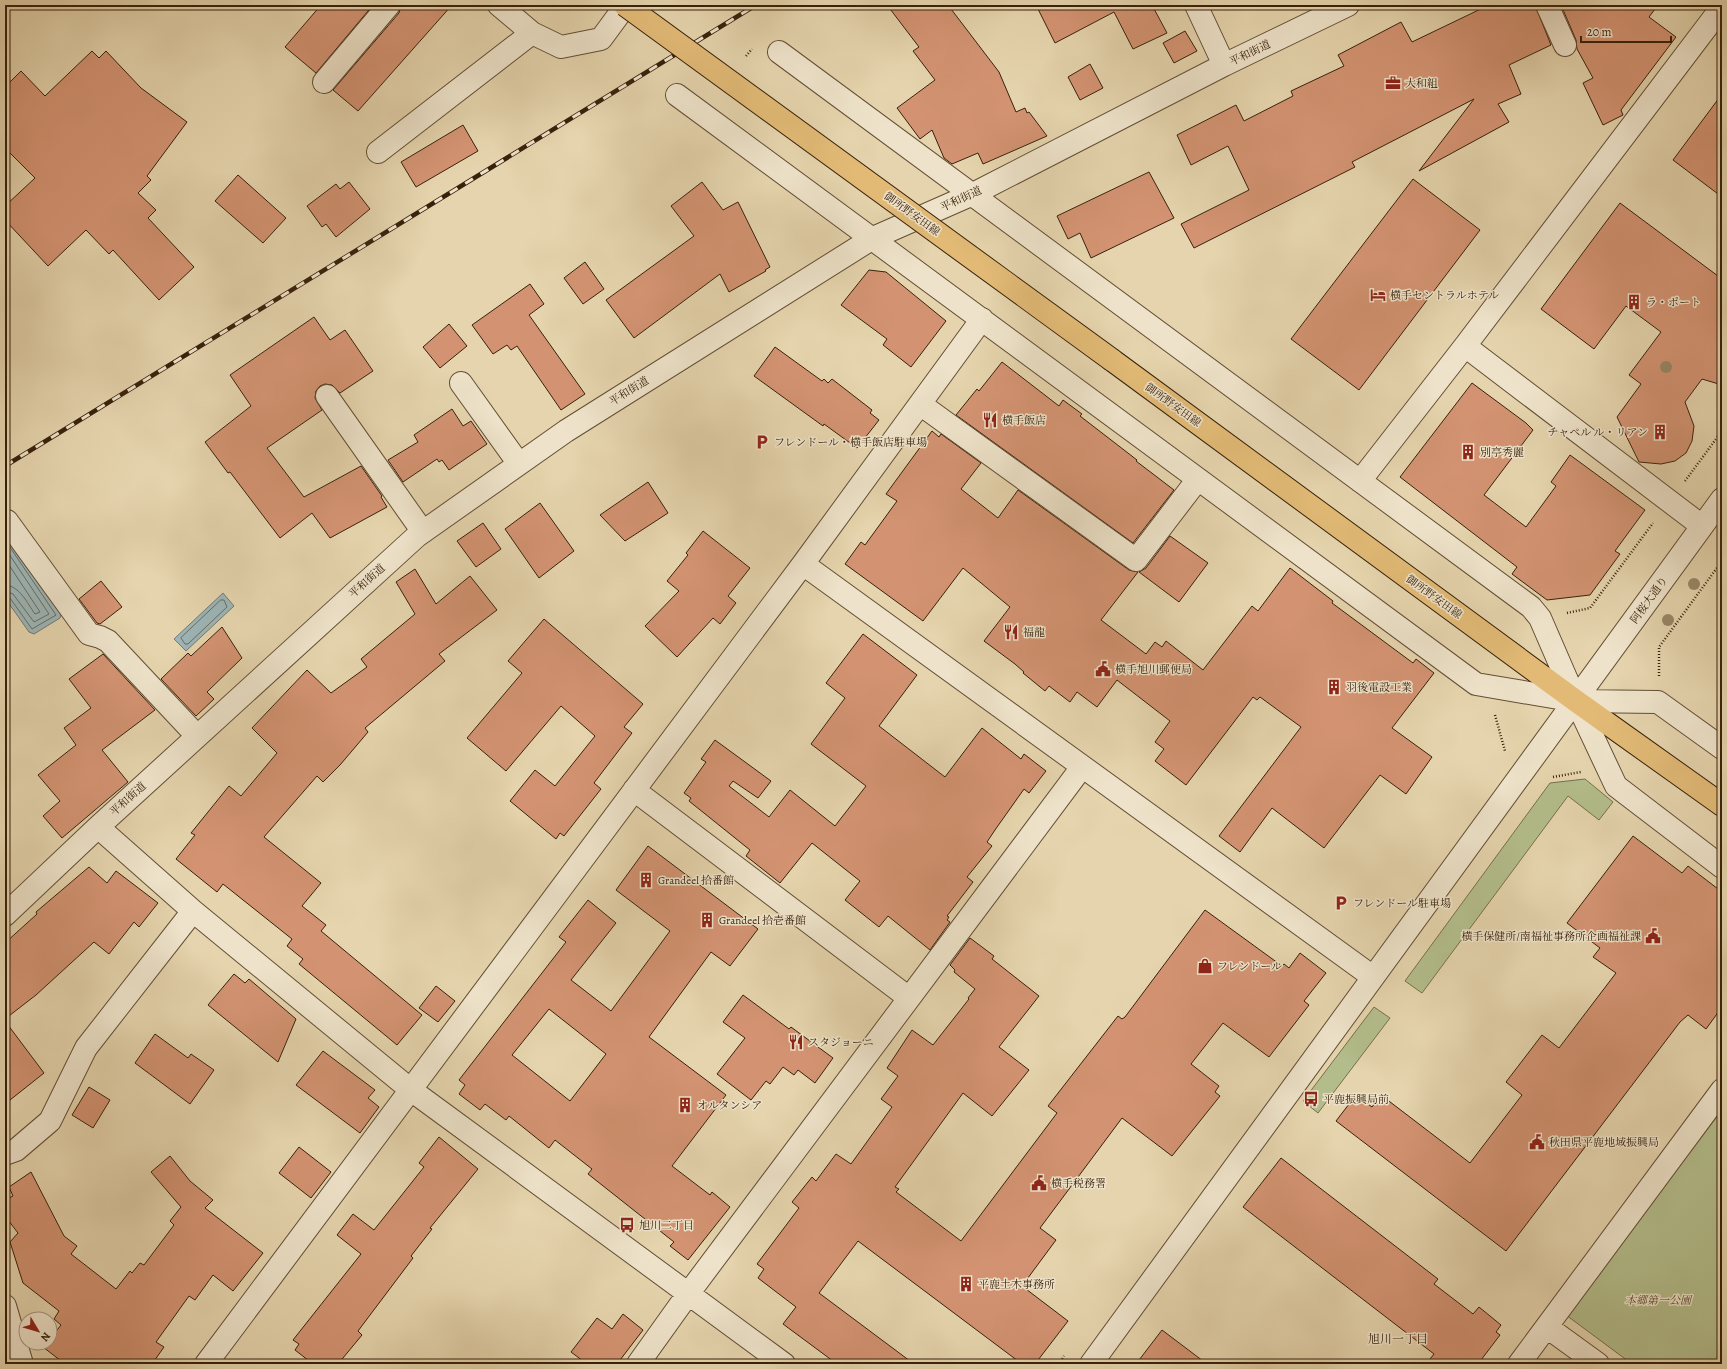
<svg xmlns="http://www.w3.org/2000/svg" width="1727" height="1369" font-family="Alegreya,'Noto Serif JP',serif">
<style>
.green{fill:#b3bd8b;stroke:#766f4b}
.water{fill:#9cb5b6;stroke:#747a72}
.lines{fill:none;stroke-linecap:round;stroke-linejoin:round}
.shore{stroke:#6a6b60;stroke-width:1}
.building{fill:#d39372;stroke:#38210b;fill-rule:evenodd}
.minor-casing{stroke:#634e34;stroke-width:24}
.major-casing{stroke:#38210b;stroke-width:24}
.path{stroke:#38210b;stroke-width:2.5;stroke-dasharray:1 2;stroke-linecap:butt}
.minor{stroke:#eee3ca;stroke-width:22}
.major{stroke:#e2ba76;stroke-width:22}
.rail-casing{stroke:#38210b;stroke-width:4.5}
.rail{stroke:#eee3ca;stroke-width:3;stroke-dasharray:9;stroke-linecap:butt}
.major-bridge-casing{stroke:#38210b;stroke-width:24;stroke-linecap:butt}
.major-bridge{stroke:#e2ba76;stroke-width:22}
.tree{fill:#978766}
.labels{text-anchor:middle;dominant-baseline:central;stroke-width:3;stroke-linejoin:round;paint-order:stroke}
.street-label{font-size:11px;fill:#38210b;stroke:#eee3ca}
.poi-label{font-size:11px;fill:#38210b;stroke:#eee3ca;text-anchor:start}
.park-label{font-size:11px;font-style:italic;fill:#57482b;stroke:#eee3ca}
.neighbourhood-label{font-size:12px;fill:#38210b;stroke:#eee3ca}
</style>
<rect width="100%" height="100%" fill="#e5d4ad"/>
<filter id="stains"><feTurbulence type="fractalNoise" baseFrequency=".005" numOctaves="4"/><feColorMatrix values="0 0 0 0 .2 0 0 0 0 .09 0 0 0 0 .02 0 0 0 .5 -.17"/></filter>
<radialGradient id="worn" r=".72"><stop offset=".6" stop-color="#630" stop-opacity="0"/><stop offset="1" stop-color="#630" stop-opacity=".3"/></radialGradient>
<path class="green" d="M1585,779L1613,802L1599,820L1568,796L1422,993L1405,981L1550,783Z
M1374,1007L1390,1018L1318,1113L1303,1101Z
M1722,1110V1364H1632L1566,1315Z"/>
<path class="water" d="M5,535L61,614L60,618L34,634L29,632L5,598Z
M223,593L234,606L186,651L174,639Z"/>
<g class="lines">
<path class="shore" d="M5,540L56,615L32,629L10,598L5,596
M5,548L49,614L34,622L13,594L5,591
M5,559L40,612L35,614C27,603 20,586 5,585
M221,600H224L227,607L188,644H185L181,638Z"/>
</g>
<path class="building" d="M321,5H373L316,73L285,47Z
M401,5H452L358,111L333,90L399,13Z
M887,5H948L999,72L1016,112L1025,108L1027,113L1029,112L1047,136L983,164L978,153L952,164L944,158L932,130L920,139L897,108L935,80L913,51L919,47Z
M1036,5H1152L1167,33L1133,49L1114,12L1055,43Z
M1489,5H1535L1551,45L1509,65L1521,94L1498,104L1509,122L1419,171L1474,99L1352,162L1355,167L1194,248L1181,224L1249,190L1228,146L1191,165L1177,135L1236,105L1244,121L1293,96L1291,91L1344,66L1338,55L1401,22L1412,42Z
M1561,5H1658L1649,17L1676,37L1621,110L1623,115L1603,125L1583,83L1593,78L1577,49L1576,40Z
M1185,31L1197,51L1174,63L1163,43Z
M92,51L99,58L106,51L141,88L187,122L147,176L151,180L138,193L156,210L148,218L194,267L159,300L113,250L109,254L86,230L48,266L5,220V206L35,178L5,148V87L21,71L45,96Z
M1090,64L1103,88L1080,100L1068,77Z
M1722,94V197L1673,160Z
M463,125L478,151L416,187L401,162Z
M1149,172L1174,218L1091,258L1080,233L1068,239L1057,216Z
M238,175L286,218L263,243L215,201Z
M1413,179L1480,230L1359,390L1291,339Z
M349,182L370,209L336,237L326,224L322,227L307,206L336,184L340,189Z
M702,182L723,210L738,202L770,267L765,270L766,271L729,292L720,274L634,338L606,300L694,236L671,206Z
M1620,203L1722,279V385L1702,379L1685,402L1694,426L1692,441L1686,453L1675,461L1661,464L1639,462L1617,417L1641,384L1629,375L1661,332L1626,306L1594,349L1541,309Z
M585,262L604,289L583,304L564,278Z
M869,270L886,272L946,321L911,367L883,345L887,339L841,305Z
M530,284L544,304L529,315L585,394L561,410L517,346L511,350L507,345L493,354L472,325Z
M314,317L330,340L345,330L373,371L340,393L332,385L325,384L320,386L316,391L315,398L322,410L267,448L304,497L361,466L382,496L381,497L387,507L330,538L312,513L280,538L230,472L228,473L205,442L251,406L230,375Z
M449,324L467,346L440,368L423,347Z
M775,347L822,381L824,379L828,383L832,379L872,410L870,413L879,420L857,448L824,424L823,426L754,376Z
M1002,362L1059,406L1063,400L1082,414L1080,416L1137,460L1136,461L1174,490L1133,543L956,415L977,389L979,391Z
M1472,383L1526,423L1533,430L1484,495L1526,527L1556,486L1551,482L1570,455L1645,510L1615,551L1620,554L1590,595L1547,600L1512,574L1517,567L1400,477Z
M452,409L463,426L471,421L487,444L449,470L442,460L439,462L437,459L403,482L388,460L418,442L414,435Z
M932,431L939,437L941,434L981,463L961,489L998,518L1018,490L1129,570L1138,572L1101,620L1146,654L1155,642L1162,647L1166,641L1203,670L1252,606L1258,611L1290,568L1333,601L1332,603L1413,663L1416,659L1434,673L1392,728L1432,757L1406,794L1380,775L1324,848L1272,808L1240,852L1219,836L1301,727L1260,697L1257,700L1253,697L1186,785L1155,761L1164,749L1155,742L1170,721L1117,680L1097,707L1077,692L1070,702L1049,686L1045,691L1023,673L1024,672L1015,664L984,641L1010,607L963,568L923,621L845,564L861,542L865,545L897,501L886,494Z
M648,482L668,513L625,541L600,515Z
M540,503L574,551L539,578L505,529Z
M483,523L501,549L476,567L457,541Z
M703,531L750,568L728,596L736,603L720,624L713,618L677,657L645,626L679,591L667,581L688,555L686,553Z
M1170,536L1208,563L1179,602L1139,572L1146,568Z
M415,569L436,604L470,576L497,610L439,654L445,661L365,728L368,732L340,765L323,782L317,776L264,837L321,883L302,906L326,925L321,931L422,1015L397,1045L299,964L303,959L287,946L292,939L223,884L217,892L176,859L195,835L191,833L229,786L241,796L277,753L252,728L307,670L331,693L367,667L361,659L415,614L396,582Z
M101,581L122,607L100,624L97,623L79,599Z
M544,619L643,704L624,727L632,733L594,783L601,789L564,836L560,833L556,839L510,801L535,770L555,786L595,736L561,706L506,771L467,738L522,673L508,661Z
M222,627L242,658L207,692L214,699L196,716L161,679L188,653L191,656Z
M863,634L917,675L879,726L945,777L982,728L1021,759L1024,754L1046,771L1029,793L1024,789L995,830L987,842L992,846L967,877L973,882L947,916L949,917L947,920L950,922L930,950L888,916L879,927L845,900L860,881L812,843L780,883L746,856L750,850L689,801L691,798L684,793L706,762L701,759L715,740L771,781L758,798L733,781L729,786L769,817L790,790L835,826L866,786L811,744L845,698L826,683Z
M103,654L155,710L102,750L128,782L62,838L43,816L60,801L38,775L76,745L64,728L91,708L69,679Z
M1633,836L1682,873L1688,866L1722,892V1007L1706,1029L1688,1015L1680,1022L1506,1251L1336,1121L1356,1095L1372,1107L1381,1095L1470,1163L1522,1095L1506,1082L1542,1035L1559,1048L1616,973L1593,957L1600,948L1567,923Z
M648,846L758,929L730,966L711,952L649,1037L726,1095L672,1166L710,1195L712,1192L730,1207L688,1260L670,1246L674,1242L588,1174L592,1169L555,1140L549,1148L509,1116L506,1120L485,1104L480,1110L459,1094L465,1085L459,1080L566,942L559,937L588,900L616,923L571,980L611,1011L670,931L616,890ZM549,1009L606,1054L570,1101L512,1055Z
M89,867L107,883L116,871L158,903L139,927L134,922L109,954L94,942L36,995L5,1019V943L37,914L36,912Z
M1205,910L1282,966L1284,964L1289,968L1300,953L1326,973L1304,1001L1309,1005L1269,1057L1223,1023L1191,1064L1219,1086L1215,1092L1220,1096L1172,1156L1122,1118L1040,1228L1056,1240L1022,1286L1068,1321L1035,1364H1022L858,1241L819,1293L914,1364H837L783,1324L796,1307L758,1278L764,1269L757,1264L799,1208L792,1202L812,1177L816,1181L836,1154L851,1164L892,1107L881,1099L898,1076L887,1068L912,1030L933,1045L969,999L968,998L975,989L954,972L955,970L950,965L970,938L994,956L992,959L1039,996L999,1047L1029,1070L992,1116L963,1093L895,1187L899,1189L896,1192L961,1241L1057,1113L1048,1106L1118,1016L1122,1019L1125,1017Z
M234,974L245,983L249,979L296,1019L278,1062L208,1005Z
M436,986L455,1001L438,1022L419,1008Z
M743,995L789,1029L791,1027L833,1058L815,1083L798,1070L794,1075L783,1067L770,1084L766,1081L751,1100L717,1074L745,1038L723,1022Z
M5,1021L44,1073L5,1104Z
M155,1034L188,1058L191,1054L214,1070L190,1104L135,1063Z
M323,1051L375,1090L368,1098L379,1107L360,1133L296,1085Z
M89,1087L110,1100L93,1128L72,1115Z
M439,1137L478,1169L430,1228L432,1229L411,1256L413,1258L358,1331L362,1335L338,1364H313L295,1350L299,1344L293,1340L361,1254L337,1235L353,1214L374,1230L424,1167L419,1163Z
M299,1147L331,1172L311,1198L279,1173Z
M170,1156L190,1181L213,1200L205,1208L263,1253L233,1291L213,1275L195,1300L189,1296L156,1342L164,1347L152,1364H65L43,1347L47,1343H50V1339L61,1325L54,1319L59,1311L23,1283L10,1242L18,1233L5,1216V1200L13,1196L9,1187L31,1172L64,1236L77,1246L71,1254L116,1289L130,1271L132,1273L140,1263L144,1265L174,1225L170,1221L181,1207L151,1172Z
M1281,1158L1438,1279L1434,1284L1473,1314L1479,1307L1501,1325L1496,1332L1500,1335L1478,1364H1426L1434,1354L1243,1207Z
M623,1314L643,1330L617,1364H587L571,1352L597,1318L612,1329Z
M1162,1330L1207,1364H1136Z"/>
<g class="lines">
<g class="minor-casing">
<path id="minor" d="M499,5L532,33L561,47L601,39L626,5
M1196,5L1224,65
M1547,5L1565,45
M779,52L1531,607L1540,618L1576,701L1616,786L1722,867
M324,82L389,5
M677,95L1476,684L1576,701L1658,702L1722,748
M378,152L532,33
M1465,346L1702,526
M461,383L519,464
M327,396L423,532
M920,404L1136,560L1198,479
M1360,481L1465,346L1722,7
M7,521L89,634L100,637L108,641L197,736
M803,564L1373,977
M634,790L909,998
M98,827L193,911L411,1090L784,1364
M5,915L98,827L417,536L566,431L873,238L973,194L1224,65L1348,5
M5,1154L16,1150L50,1121L86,1048L193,911
M5,1306L22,1364
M1547,1327L1598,1364
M206,1364L803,564L982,319
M638,1364L688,1294L1082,767
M1091,1364L1722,499
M1519,1364L1722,1090"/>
</g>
<g class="major-casing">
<path id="major" d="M1112,360L1576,701L1722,805"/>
</g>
<path class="path" d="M746,56L752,49
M1685,481L1722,431
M1567,613L1590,608L1653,523
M1659,676V647L1722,561
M1495,715L1505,751
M1553,777L1581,772
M1059,1364L1064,1356"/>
<use href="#minor" class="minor"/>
<use href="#major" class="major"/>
<g class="rail-casing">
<path id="rail" d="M5,466L756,5"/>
</g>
<use href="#rail" class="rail"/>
<g class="major-bridge-casing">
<path id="major-bridge" d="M625,5L1112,360"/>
</g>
<use href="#major-bridge" class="major-bridge"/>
</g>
<g class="tree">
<circle cx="1666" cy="367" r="6"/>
<circle cx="1694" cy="584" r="6"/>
<circle cx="1668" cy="620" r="6"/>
</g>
<defs>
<g id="office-bare" transform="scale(1.2)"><path d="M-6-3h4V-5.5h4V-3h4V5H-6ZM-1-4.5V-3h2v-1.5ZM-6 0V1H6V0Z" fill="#8f2418" stroke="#eee3ca" stroke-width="2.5" paint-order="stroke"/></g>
<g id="hotel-bare" transform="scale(1.2)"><path d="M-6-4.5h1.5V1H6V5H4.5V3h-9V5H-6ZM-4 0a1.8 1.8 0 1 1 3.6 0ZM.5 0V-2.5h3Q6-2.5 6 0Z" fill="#8f2418" stroke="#eee3ca" stroke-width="2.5" paint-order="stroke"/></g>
<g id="building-bare" transform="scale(1.2)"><path d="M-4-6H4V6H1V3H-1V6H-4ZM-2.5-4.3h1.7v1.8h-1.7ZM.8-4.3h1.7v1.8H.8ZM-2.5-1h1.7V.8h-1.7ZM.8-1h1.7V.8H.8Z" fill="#8f2418" stroke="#eee3ca" stroke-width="2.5" paint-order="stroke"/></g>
<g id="restaurant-bare" transform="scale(1.2)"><path d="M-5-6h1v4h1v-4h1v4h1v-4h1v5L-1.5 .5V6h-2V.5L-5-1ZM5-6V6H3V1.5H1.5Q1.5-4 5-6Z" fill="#8f2418" stroke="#eee3ca" stroke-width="2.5" paint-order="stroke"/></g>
<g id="parking-bare" transform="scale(1.2)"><path d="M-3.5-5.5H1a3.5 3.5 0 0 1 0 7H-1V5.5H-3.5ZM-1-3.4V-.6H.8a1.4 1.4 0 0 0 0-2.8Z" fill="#8f2418" stroke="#eee3ca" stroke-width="2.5" paint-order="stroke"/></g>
<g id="civic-bare" transform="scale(1.2)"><path d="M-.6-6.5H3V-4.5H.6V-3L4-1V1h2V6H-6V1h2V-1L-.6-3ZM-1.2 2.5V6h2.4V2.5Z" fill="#8f2418" stroke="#eee3ca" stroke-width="2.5" paint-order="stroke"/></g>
<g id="shop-bare" transform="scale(1.2)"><path d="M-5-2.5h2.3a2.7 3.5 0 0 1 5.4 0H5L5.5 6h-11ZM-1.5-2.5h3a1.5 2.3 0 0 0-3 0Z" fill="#8f2418" stroke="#eee3ca" stroke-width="2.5" paint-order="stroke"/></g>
<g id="bus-bare" transform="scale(1.2)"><path d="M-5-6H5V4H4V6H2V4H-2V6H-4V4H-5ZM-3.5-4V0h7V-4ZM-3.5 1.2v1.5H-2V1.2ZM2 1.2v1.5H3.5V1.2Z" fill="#8f2418" stroke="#eee3ca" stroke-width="2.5" paint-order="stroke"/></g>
</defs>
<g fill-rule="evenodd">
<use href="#office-bare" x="1393" y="83"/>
<use href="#hotel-bare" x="1378" y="295"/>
<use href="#building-bare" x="1634" y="302"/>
<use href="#restaurant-bare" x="990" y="420"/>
<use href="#building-bare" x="1660" y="432"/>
<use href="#parking-bare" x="762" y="442"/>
<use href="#building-bare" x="1468" y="452"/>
<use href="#restaurant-bare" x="1011" y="632"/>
<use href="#civic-bare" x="1103" y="669"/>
<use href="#building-bare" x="1334" y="687"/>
<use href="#building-bare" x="646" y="880"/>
<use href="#parking-bare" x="1341" y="903"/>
<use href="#building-bare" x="707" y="920"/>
<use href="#civic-bare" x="1653" y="936"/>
<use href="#shop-bare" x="1205" y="966"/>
<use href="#restaurant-bare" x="796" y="1042"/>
<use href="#bus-bare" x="1311" y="1099"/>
<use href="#building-bare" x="685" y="1105"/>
<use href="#civic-bare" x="1537" y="1142"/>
<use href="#civic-bare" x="1039" y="1183"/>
<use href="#bus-bare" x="627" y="1225"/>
<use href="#building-bare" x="966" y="1284"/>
</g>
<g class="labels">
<g class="street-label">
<text transform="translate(1250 53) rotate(-26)">平和街道</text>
<text transform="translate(961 199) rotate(-25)">平和街道</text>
<text transform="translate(912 214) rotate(36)">御所野安田線</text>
<text transform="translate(629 391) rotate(-32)">平和街道</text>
<text transform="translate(1173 405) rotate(36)">御所野安田線</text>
<text transform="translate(367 581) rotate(-42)">平和街道</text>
<text transform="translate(1434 597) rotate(36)">御所野安田線</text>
<text transform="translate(1649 600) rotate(-54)">阿桜大通り</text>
<text transform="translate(128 799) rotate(-42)">平和街道</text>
</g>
<g class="poi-label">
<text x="1405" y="83">大和組</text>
<text x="1390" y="295">横手セントラルホテル</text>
<text x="1646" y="302">ラ・ポート</text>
<text x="1002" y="420">横手飯店</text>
<text x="1648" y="432" text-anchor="end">チャペル ル・リアン</text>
<text x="774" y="442">フレンドール・横手飯店駐車場</text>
<text x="1480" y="452">別亭秀麗</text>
<text x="1023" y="632">福龍</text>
<text x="1115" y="669">横手旭川郵便局</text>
<text x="1346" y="687">羽後電設工業</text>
<text x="658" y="880">Grandeel 拾番館</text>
<text x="1353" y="903">フレンドール駐車場</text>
<text x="719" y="920">Grandeel 拾壱番館</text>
<text x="1641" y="936" text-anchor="end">横手保健所/南福祉事務所企画福祉課</text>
<text x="1217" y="966">フレンドール</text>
<text x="808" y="1042">スタジョーニ</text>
<text x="1323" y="1099">平鹿振興局前</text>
<text x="697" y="1105">オルタンシア</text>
<text x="1549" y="1142">秋田県平鹿地域振興局</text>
<text x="1051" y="1183">横手税務署</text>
<text x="639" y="1225">旭川二丁目</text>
<text x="978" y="1284">平鹿土木事務所</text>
</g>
<g class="park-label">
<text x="1658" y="1300">本郷第一公園</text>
</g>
<g class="neighbourhood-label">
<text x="1398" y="1339">旭川一丁目</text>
</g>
</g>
<rect width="1727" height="1369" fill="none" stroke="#e5d4ad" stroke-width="20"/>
<rect x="6" y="6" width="1715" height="1357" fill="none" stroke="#38210b" stroke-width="2"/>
<rect x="10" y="10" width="1707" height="1349" fill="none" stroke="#38210b"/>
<g transform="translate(38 1331) rotate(128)"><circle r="19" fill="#eee3ca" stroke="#a5957e"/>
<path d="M0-3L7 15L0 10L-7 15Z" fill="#8f2418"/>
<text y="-6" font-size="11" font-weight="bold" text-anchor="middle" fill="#38210b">N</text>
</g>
<path d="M1581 36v6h90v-6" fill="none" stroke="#38210b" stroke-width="2"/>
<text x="1587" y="36" font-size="12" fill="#38210b" stroke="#eee3ca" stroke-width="3" paint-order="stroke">20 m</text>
<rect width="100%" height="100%" filter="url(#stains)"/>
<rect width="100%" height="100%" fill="url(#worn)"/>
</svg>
